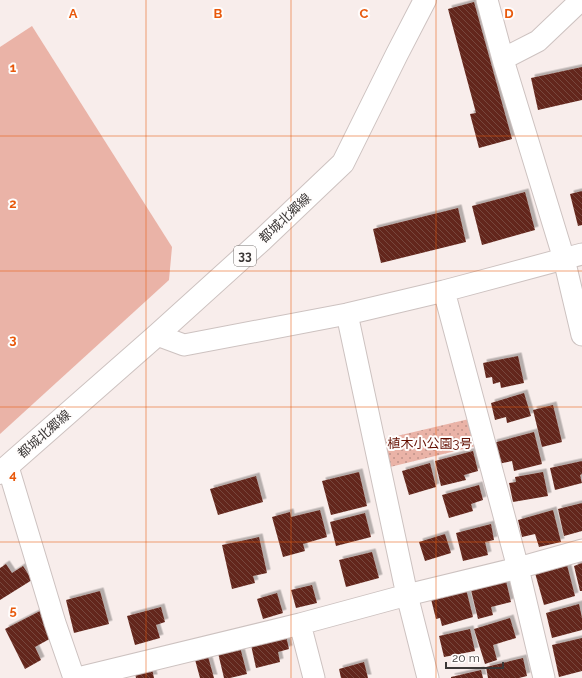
<svg xmlns="http://www.w3.org/2000/svg" width="582" height="678" font-family="Raleway,'Noto Sans JP',sans-serif">
<style>
.grass{fill:url(#grass-dots)}
.pitch{fill:#eab3a7}
.building{fill:url(#building-back-hatch);filter:url(#shadow)}
.lines{fill:none;stroke-linecap:round;stroke-linejoin:round}
.street-casing{stroke:#cdc2c0;stroke-width:23}
.primary-casing{stroke:#cdc2c0;stroke-width:24}
.street{stroke:#fff;stroke-width:21}
.primary{stroke:#fff;stroke-width:22}
.grid{fill:none;stroke:#e8590c;stroke-width:1;stroke-opacity:0.55}
.labels{text-anchor:middle;dominant-baseline:central;stroke-width:4;stroke-linejoin:round;paint-order:stroke}
.shield{fill:#fffdfc;stroke:#767271;stroke-width:1}
.shield-label{font-size:12px;font-weight:bold;fill:#3b3736}
.street-label{font-size:13px;fill:#3b3736;stroke:#fffdfc}
.park-label{font-size:13px;fill:#640f02;stroke:#fffdfc}
.grid-label{font-size:13px;text-anchor:middle;font-weight:bold;fill:#e8590c;stroke:#fffdfc;stroke-width:4;stroke-linejoin:round;paint-order:stroke}
</style>
<defs>
<pattern id="grass-dots" width="8" height="8" patternUnits="userSpaceOnUse"><rect width="8" height="8" fill="#eab3a7"/><path d="M2 2h.1M6 6h.1" fill="none" stroke="#bf9289" stroke-width="1.8" stroke-linecap="round"/></pattern>
<pattern id="building-back-hatch" width="6" height="6" patternUnits="userSpaceOnUse"><rect width="6" height="6" fill="#64281d"/><path d="M-1 5l2 2M0 0l6 6M5-1l2 2" fill="none" stroke="#77473e"/></pattern>
<filter id="shadow"><feDropShadow dx="3.5" dy="-3.5" stdDeviation="0" flood-color="#0004"/></filter>
</defs>
<rect width="100%" height="100%" fill="#f8edeb"/>
<path class="grass" d="M469,419L476,446L390,467L384,439Z"/>
<path class="pitch" d="M32,26L172,247L169,280L0,434V47Z"/>
<path class="building" d="M474,2L512,139L479,148L470,114L476,113L448,9Z
M582,67V100L538,110L531,78Z
M582,191V225L578,226L570,194Z
M525,192L535,230L482,245L472,206Z
M458,208L466,242L381,263L373,229Z
M518,356L524,383L501,388L500,382L493,384L492,377L486,378L483,363Z
M524,393L531,416L507,423L506,417L495,420L491,403Z
M553,405L562,442L542,447L533,410Z
M534,432L542,464L514,471L512,461L498,464L493,443Z
M473,451L478,471L464,475L466,480L441,486L435,461Z
M582,461V474L580,475L582,483L555,490L550,468Z
M430,463L436,487L409,495L402,471Z
M359,472L367,506L331,515L322,481Z
M543,472L548,496L513,502L509,483L516,482L515,477Z
M256,476L263,502L218,515L210,489Z
M479,485L483,500L471,504L473,511L449,518L442,495Z
M582,503V531L564,536L558,509Z
M320,510L327,537L303,544L305,551L283,557L272,517L290,512L291,517Z
M553,510L561,542L539,547L535,534L522,537L518,520Z
M365,513L371,537L336,546L330,522Z
M491,524L494,540L485,542L488,555L463,561L456,533Z
M445,534L451,553L425,561L419,542Z
M259,537L267,573L253,576L255,583L232,589L222,545Z
M372,552L379,578L346,587L339,560Z
M582,563V591H580L574,566Z
M6,564L12,573L23,566L32,580L0,600V568Z
M567,565L575,596L544,605L535,573Z
M506,581L511,602L491,607L493,615L478,619L471,590Z
M312,585L317,603L296,608L291,590Z
M466,589L473,617L442,626L440,618L436,619L431,599Z
M100,591L109,624L74,633L66,600Z
M277,593L283,613L263,619L257,599Z
M579,604L582,618V630L552,638L546,613Z
M161,607L165,622L156,625L160,638L135,645L127,616Z
M42,610L55,636L35,647L41,660L25,669L5,629Z
M510,618L516,638L493,645L497,660L485,664L474,629Z
M470,629L475,651L444,657L439,636Z
M286,636L289,649L278,652L280,662L256,668L251,645Z
M582,638V671L559,677L552,645Z
M240,647L247,674L230,678H224L218,653Z
M207,653L214,678H200L194,656Z
M523,658L527,676L519,678H488L486,667Z
M364,662L368,678H341L339,669Z
M152,669L154,678H136L135,673Z
M481,670L483,678H451V677Z"/>
<g class="lines">
<g class="street-casing">
<path id="street" d="M487,0L504,63L564,259L582,335
M503,59L538,41L581,0
M444,291L518,568L544,678
M347,314L407,595L428,678
M157,335L184,345L347,314L444,291L582,254
M8,467L55,623L74,678
M300,624L314,678
M78,678L300,624L407,595L518,568L582,550"/>
</g>
<g class="primary-casing">
<path id="primary" d="M0,473L157,335L262,240L343,163L397,54L425,0"/>
</g>
<use href="#street" class="street"/>
<use href="#primary" class="primary"/>
</g>
<path class="grid" d="M146,0V678M291,0V678M436,0V678M0,136H582M0,271H582M0,407H582M0,542H582"/>
<g class="labels">
<rect class="shield" x="234" y="246" width="22" height="20" rx="3"/>
<g class="shield-label">
<text x="245" y="256">33</text>
</g>
<g class="street-label">
<text transform="translate(285 218) rotate(-43)">都城北郷線</text>
<text transform="translate(44 434) rotate(-41)">都城北郷線</text>
</g>
<g class="park-label">
<text x="430" y="443">植木小公園3号</text>
</g>
</g>
<g class="grid-label">
<text x="73" y="18">A</text>
<text x="218" y="18">B</text>
<text x="364" y="18">C</text>
<text x="509" y="18">D</text>
<text x="13" y="72">1</text>
<text x="13" y="208">2</text>
<text x="13" y="344">3</text>
<text x="13" y="479">4</text>
<text x="13" y="615">5</text>
</g>
<path d="M446 662v6h57v-6" fill="none" stroke="#3b3736" stroke-width="2"/>
<text x="452" y="662" font-size="12" fill="#3b3736" stroke="#fffdfc" stroke-width="3" paint-order="stroke">20 m</text>
</svg>
